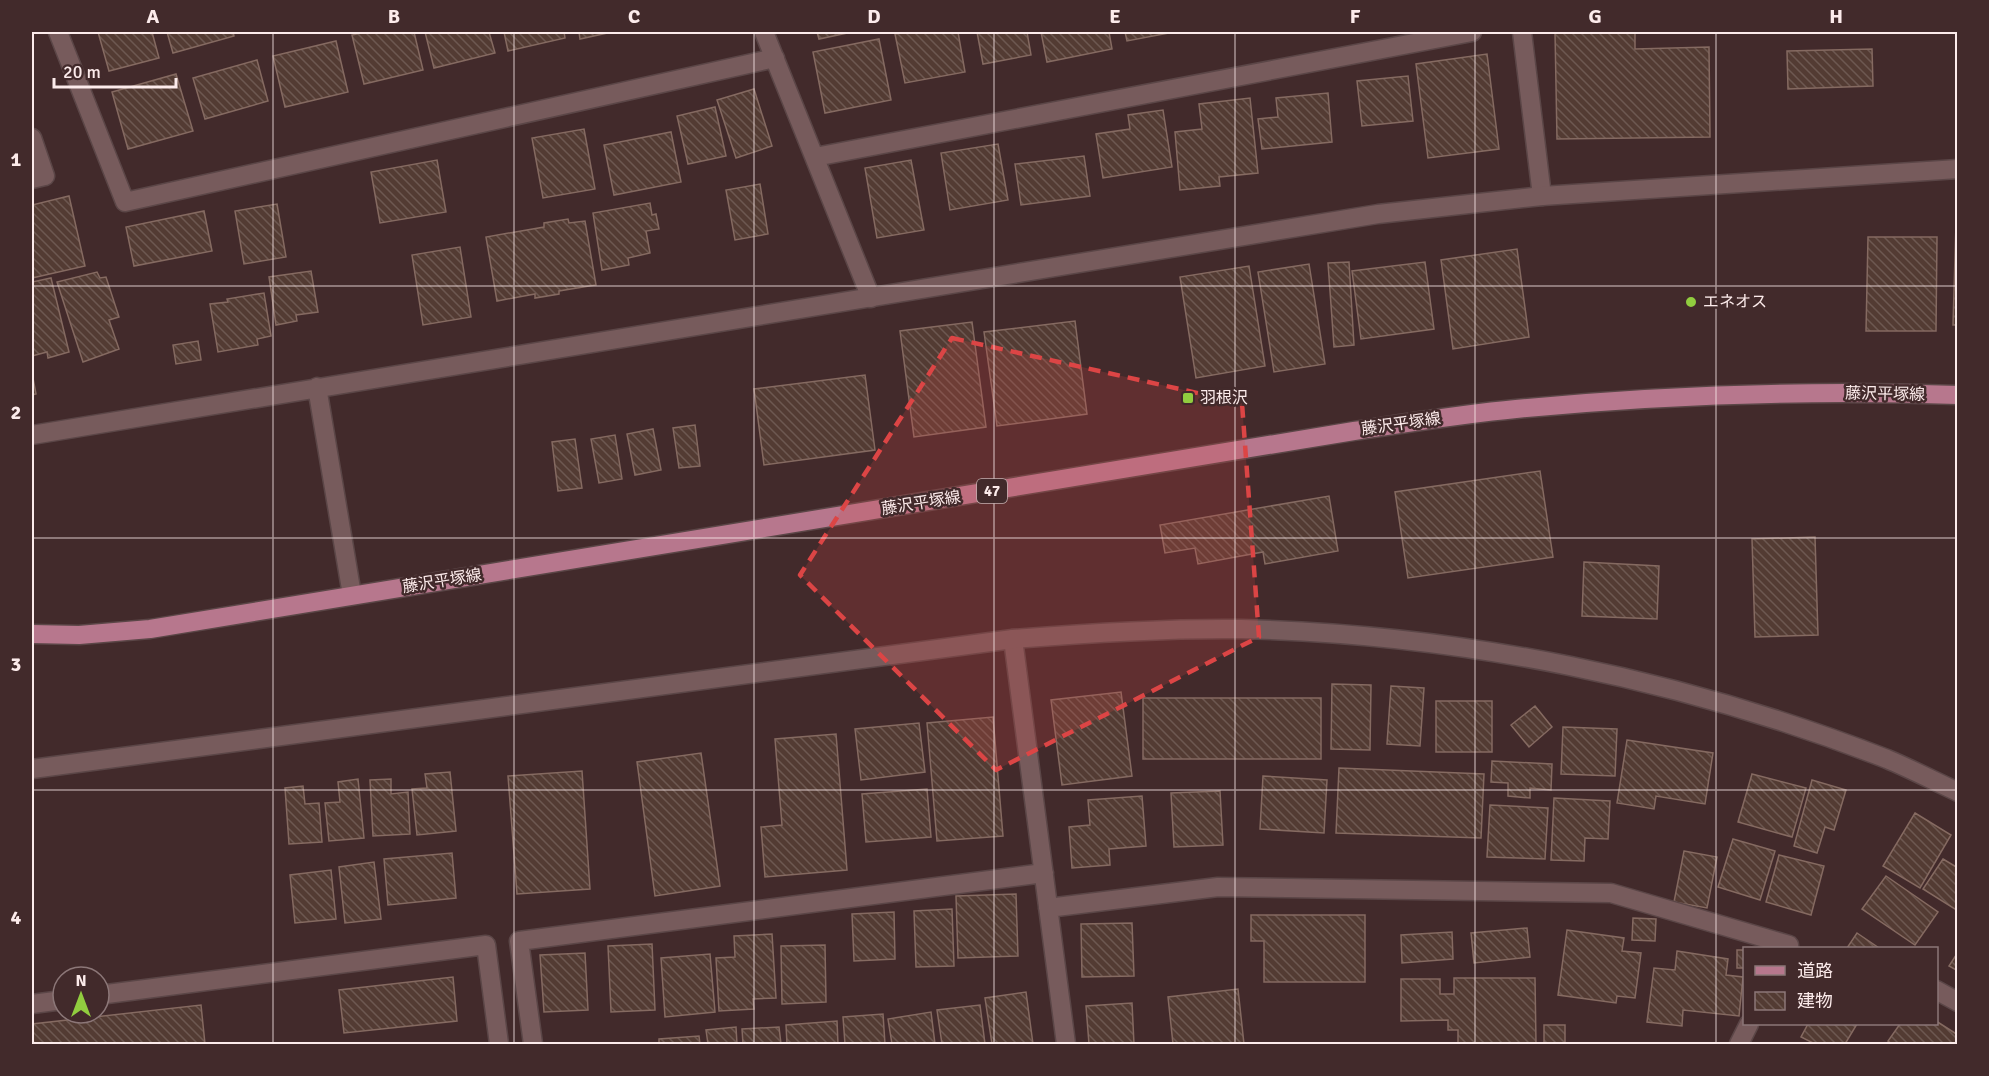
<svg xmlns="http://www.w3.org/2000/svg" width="1989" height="1076" font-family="Signika,'Noto Sans JP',sans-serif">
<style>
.building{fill:url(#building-back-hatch);stroke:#856a61;stroke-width:1.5}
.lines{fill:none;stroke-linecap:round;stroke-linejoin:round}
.minor-casing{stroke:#5b4647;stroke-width:21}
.tertiary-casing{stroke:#5b4647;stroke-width:21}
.primary-casing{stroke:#5b4647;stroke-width:21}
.minor{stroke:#775b5c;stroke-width:18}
.tertiary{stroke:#775b5c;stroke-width:18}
.primary{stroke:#b7778d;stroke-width:18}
.marked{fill:#dc4545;fill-opacity:0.2;stroke:#dc4545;stroke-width:4.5;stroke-dasharray:12 8;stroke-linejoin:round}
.grid{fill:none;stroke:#fcebeb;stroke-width:1.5;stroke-opacity:0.55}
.poi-dot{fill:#91cd3f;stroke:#422a2b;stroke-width:2}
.labels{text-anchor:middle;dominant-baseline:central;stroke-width:5;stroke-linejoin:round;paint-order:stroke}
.shield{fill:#422a2b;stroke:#c4b1b1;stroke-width:1.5}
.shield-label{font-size:15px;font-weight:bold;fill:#fcebeb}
.poi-label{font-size:16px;fill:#fcebeb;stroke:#422a2b;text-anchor:start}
.street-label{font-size:16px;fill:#fcebeb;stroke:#422a2b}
.neatline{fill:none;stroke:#fcebeb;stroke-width:2}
.grid-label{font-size:20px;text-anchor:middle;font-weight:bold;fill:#fcebeb}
</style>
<defs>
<pattern id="building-back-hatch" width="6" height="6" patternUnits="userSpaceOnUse" patternTransform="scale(1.5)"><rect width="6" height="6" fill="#533b33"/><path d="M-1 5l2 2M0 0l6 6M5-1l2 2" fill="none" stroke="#6d5851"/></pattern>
</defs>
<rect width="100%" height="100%" fill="#422a2b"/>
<path class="building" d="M98,32H152L159,58L109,71Z
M167,32H233L234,36L173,53Z
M366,32H414L423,70L364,84L352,35Z
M425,32H489L495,53L434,68Z
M504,32H564L565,38L508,51Z
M579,32H612L580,39Z
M817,32H852L819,39Z
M908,32H958L965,72L905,83L895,34Z
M977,32H1027L1031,55L983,64Z
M1041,32H1109L1112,49L1047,62Z
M1125,32H1174L1127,41Z
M1555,32H1635V49L1709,47L1710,137L1557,139Z
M879,39L891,100L825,113L813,52Z
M336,41L348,92L285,107L273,56Z
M1872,49L1873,86L1788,89L1787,51Z
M1487,54L1499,149L1428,158L1416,64Z
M257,60L268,101L205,119L193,78Z
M176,74L193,131L128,149L112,92Z
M1408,76L1413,121L1362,126L1357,81Z
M754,89L772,146L736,158L717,100Z
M1328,93L1332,142L1262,149L1258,119L1278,117L1276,98Z
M1250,98L1258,173L1219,177L1220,186L1180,190L1175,132L1202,129L1199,104Z
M715,107L726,156L688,164L677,116Z
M1163,110L1172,167L1103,178L1096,134L1130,129L1128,115Z
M584,129L595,189L543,198L532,138Z
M671,132L681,182L614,195L604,145Z
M998,144L1008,200L950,210L941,153Z
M1084,156L1090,196L1021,205L1015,164Z
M437,160L446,212L380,223L371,172Z
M911,160L924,230L877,238L865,168Z
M760,184L768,234L735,240L726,190Z
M69,196L85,266L32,278V205Z
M650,203L652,215L656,214L659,229L646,231L650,253L628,258L629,265L602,270L593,213Z
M277,204L286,257L244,264L235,211Z
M204,211L212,251L134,266L126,227Z
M568,219L569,223L585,221L596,285L559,291V294L535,298V294L497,301L486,237L544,227V223Z
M1956,223H1958V325H1953Z
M1868,237H1937L1936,331H1866Z
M460,247L471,317L423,325L412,255Z
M1517,249L1529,337L1453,349L1441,260Z
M1349,262L1354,345L1334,347L1328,263Z
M1425,262L1434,329L1361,339L1352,271Z
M1309,264L1325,364L1274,372L1258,272Z
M1249,266L1265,366L1196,378L1180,277Z
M311,271L318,312L296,315L297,321L276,325L269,277Z
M97,272L100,278L106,277L119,317L109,320L119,349L83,362L57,282Z
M51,278L69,352L48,358L47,352L32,356V282Z
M264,293L271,336L257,339L258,345L218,352L210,304L228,302L227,299Z
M1075,321L1087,414L997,426L984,332Z
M972,322L986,427L914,437L900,331Z
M198,341L201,360L176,364L173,345Z
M32,373L36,394L32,395Z
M865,375L875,450L764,465L754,389Z
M695,425L700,466L679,468L673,428Z
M653,429L661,470L635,475L627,434Z
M615,435L622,479L599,483L591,439Z
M575,439L582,488L558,491L552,442Z
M1540,471L1553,557L1408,578L1395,492Z
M1329,496L1338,551L1265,564L1263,552L1198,564L1195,548L1165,553L1160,525Z
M1815,537L1818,635L1755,637L1752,539Z
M1584,562L1659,566L1657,619L1582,616Z
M1332,684L1371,685L1370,750L1331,749Z
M1391,686L1424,688L1420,746L1387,744Z
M1121,692L1132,776L1062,785L1051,700Z
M1143,698H1321V759H1143Z
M1436,701H1492V752H1436Z
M1535,706L1552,727L1529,747L1511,725Z
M993,717L1003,836L937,841L927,723Z
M919,723L925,772L861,780L855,729Z
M1563,727L1617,729L1615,776L1561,774Z
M836,734L847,870L765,877L761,827L782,825L775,739Z
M1627,740L1713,753L1705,804L1656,796L1654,809L1617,803Z
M701,753L720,886L655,896L637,762Z
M1492,761L1552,764L1551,790L1530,788V798L1508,796V783L1491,782Z
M1339,768L1484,774L1481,838L1336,833Z
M582,771L590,889L517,894L508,776Z
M450,772L456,831L417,835L412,789L427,788L425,774Z
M1752,774L1806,788L1792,837L1738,822Z
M1263,776L1327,780L1324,833L1260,829Z
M358,779L364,838L329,841L325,803L340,802L338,782Z
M391,779V794L408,792L410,834L373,836L370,780Z
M1812,780L1846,790L1834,830L1825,827L1817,853L1794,846Z
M303,786L305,804L319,803L322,842L289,844L285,788Z
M927,789L931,837L866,842L862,794Z
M1220,791L1223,845L1174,847L1171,793Z
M1142,796L1146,846L1109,849L1110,865L1072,868L1069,827L1090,825L1088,800Z
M1554,798L1610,801L1608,839L1585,838L1584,861L1551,860Z
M1490,805L1548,808L1545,859L1487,857Z
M1915,813L1951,835L1920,888L1883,866Z
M1733,839L1775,851L1760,900L1718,887Z
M1684,851L1717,857L1707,908L1674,902Z
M452,853L456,898L388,905L384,859Z
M1779,855L1824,866L1811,915L1766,902Z
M1943,859L1958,868V911L1923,889Z
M374,862L381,919L345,923L339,867Z
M331,870L336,919L295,923L290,875Z
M1886,876L1938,912L1915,945L1862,909Z
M1016,894L1018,956L958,958L956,896Z
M952,909L954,966L916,967L914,911Z
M894,912L895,959L854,961L852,914Z
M1251,915H1365V982H1264V941H1251Z
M1633,918L1656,919L1655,941L1632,940Z
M1132,923L1134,976L1082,977L1081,924Z
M1527,928L1530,957L1474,963L1471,933Z
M1567,930L1624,938L1622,951L1641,953L1635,998L1617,996L1616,1003L1558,995Z
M1452,932L1453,959L1402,963L1401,935Z
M1857,933L1879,948H1847Z
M772,934L776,998L753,999L754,1009L719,1011L716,958L735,957L734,936Z
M652,944L655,1010L611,1012L608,946Z
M825,945L826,1002L782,1004L781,946Z
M1737,950H1744V968H1737Z
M1677,951L1728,959L1726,975L1743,977L1739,1016L1683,1010L1682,1026L1647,1022L1654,968L1675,970Z
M1958,952V971L1949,966Z
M585,953L588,1010L544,1012L540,955Z
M710,954L715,1012L665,1017L661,958Z
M453,977L457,1021L344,1033L339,990Z
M1454,978H1535L1536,1043H1458V1030H1448V1020L1401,1021V979H1440V994H1454Z
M1238,989L1244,1044H1173L1168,997Z
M1026,992L1033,1044H992L985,998Z
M1132,1003L1134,1044H1089L1086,1006Z
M201,1005L205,1044H32V1024Z
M980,1005L985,1044H942L937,1010Z
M931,1012L935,1044H892L888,1019Z
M883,1014L885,1044H845L843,1017Z
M837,1021L838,1044H787L786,1025Z
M1936,1021L1958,1035V1044H1892L1888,1041L1900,1024H1936Z
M1808,1024H1857L1845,1044H1815L1801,1037Z
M1544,1025H1565V1044H1544Z
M736,1027L737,1044H708L706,1030Z
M779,1027L781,1044H743L742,1029Z
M699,1036L700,1044H659V1039Z"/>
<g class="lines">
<g class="minor-casing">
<path id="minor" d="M58,32L125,202L775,58
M764,32L871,298
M1522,32L1542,196
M32,138L45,176L32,179
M815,157L1472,32
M1013,639L1066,1044
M1048,908L1218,887L1611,893L1789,945L1787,948
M1936,990L1958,1002
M99,995L486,945L499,1044
M32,1004L63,1000
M533,1044L519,941L1044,873
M1739,1044L1749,1024"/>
</g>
<g class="tertiary-casing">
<path id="tertiary" d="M317,387L352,595
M32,435L1378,214L1542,196L1958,169
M32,769L1013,639C1089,633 1165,628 1241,629C1461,634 1682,679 1887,759C1911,769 1934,781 1958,792"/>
</g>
<g class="primary-casing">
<path id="primary" d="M32,634L79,635L150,629L1354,431C1408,423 1462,414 1516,409C1663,395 1811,390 1958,395"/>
</g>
<use href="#minor" class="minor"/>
<use href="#tertiary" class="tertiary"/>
<use href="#primary" class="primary"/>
</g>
<path class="marked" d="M952,338L1242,403L1259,637L996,770L800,575Z"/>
<path class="grid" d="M273,32V1044M514,32V1044M754,32V1044M994,32V1044M1235,32V1044M1475,32V1044M1716,32V1044M32,286H1958M32,538H1958M32,790H1958"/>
<g class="poi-dot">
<circle cx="1691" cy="302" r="6"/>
<rect x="1182" y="392" width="12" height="12" rx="3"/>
</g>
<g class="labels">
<rect class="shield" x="977" y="479" width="30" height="24" rx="4.5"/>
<g class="shield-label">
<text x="992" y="491">47</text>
</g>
<g class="poi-label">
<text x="1703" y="302">エネオス</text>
<text x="1200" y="398">羽根沢</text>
</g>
<g class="street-label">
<text transform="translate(1885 394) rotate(1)">藤沢平塚線</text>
<text transform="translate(1401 424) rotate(-8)">藤沢平塚線</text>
<text transform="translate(921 503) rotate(-9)">藤沢平塚線</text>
<text transform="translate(442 581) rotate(-9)">藤沢平塚線</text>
</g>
</g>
<rect width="1989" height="1076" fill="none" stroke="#422a2b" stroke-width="66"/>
<rect x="1743" y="947" width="195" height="78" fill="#422a2b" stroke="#8c7778" stroke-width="1.5"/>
<rect x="1755" y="966" width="30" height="9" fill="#b7778d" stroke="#8c7778" stroke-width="1.5"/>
<text x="1797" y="977" font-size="18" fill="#fcebeb">道路</text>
<rect x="1755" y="992" width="30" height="18" fill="url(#building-back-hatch)" stroke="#8c7778" stroke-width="1.5"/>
<text x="1797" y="1007" font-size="18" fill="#fcebeb">建物</text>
<g transform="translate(81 995)"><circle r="28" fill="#422a2b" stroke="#8c7778" stroke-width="1.5"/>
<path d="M0-4.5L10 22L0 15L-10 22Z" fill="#91cd3f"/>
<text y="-9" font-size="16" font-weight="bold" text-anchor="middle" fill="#fcebeb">N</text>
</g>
<path d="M54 78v9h122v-9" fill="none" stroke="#fcebeb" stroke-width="3"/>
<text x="63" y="78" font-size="18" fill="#fcebeb" stroke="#422a2b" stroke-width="4.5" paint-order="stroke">20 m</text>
<rect x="33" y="33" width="1923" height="1010" class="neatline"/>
<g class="grid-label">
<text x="153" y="23">A</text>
<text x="394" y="23">B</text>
<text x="634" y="23">C</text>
<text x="874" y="23">D</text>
<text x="1115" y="23">E</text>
<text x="1355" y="23">F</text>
<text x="1595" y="23">G</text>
<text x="1836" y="23">H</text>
<text x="16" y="166">1</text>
<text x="16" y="419">2</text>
<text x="16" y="671">3</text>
<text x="16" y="924">4</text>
</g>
</svg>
